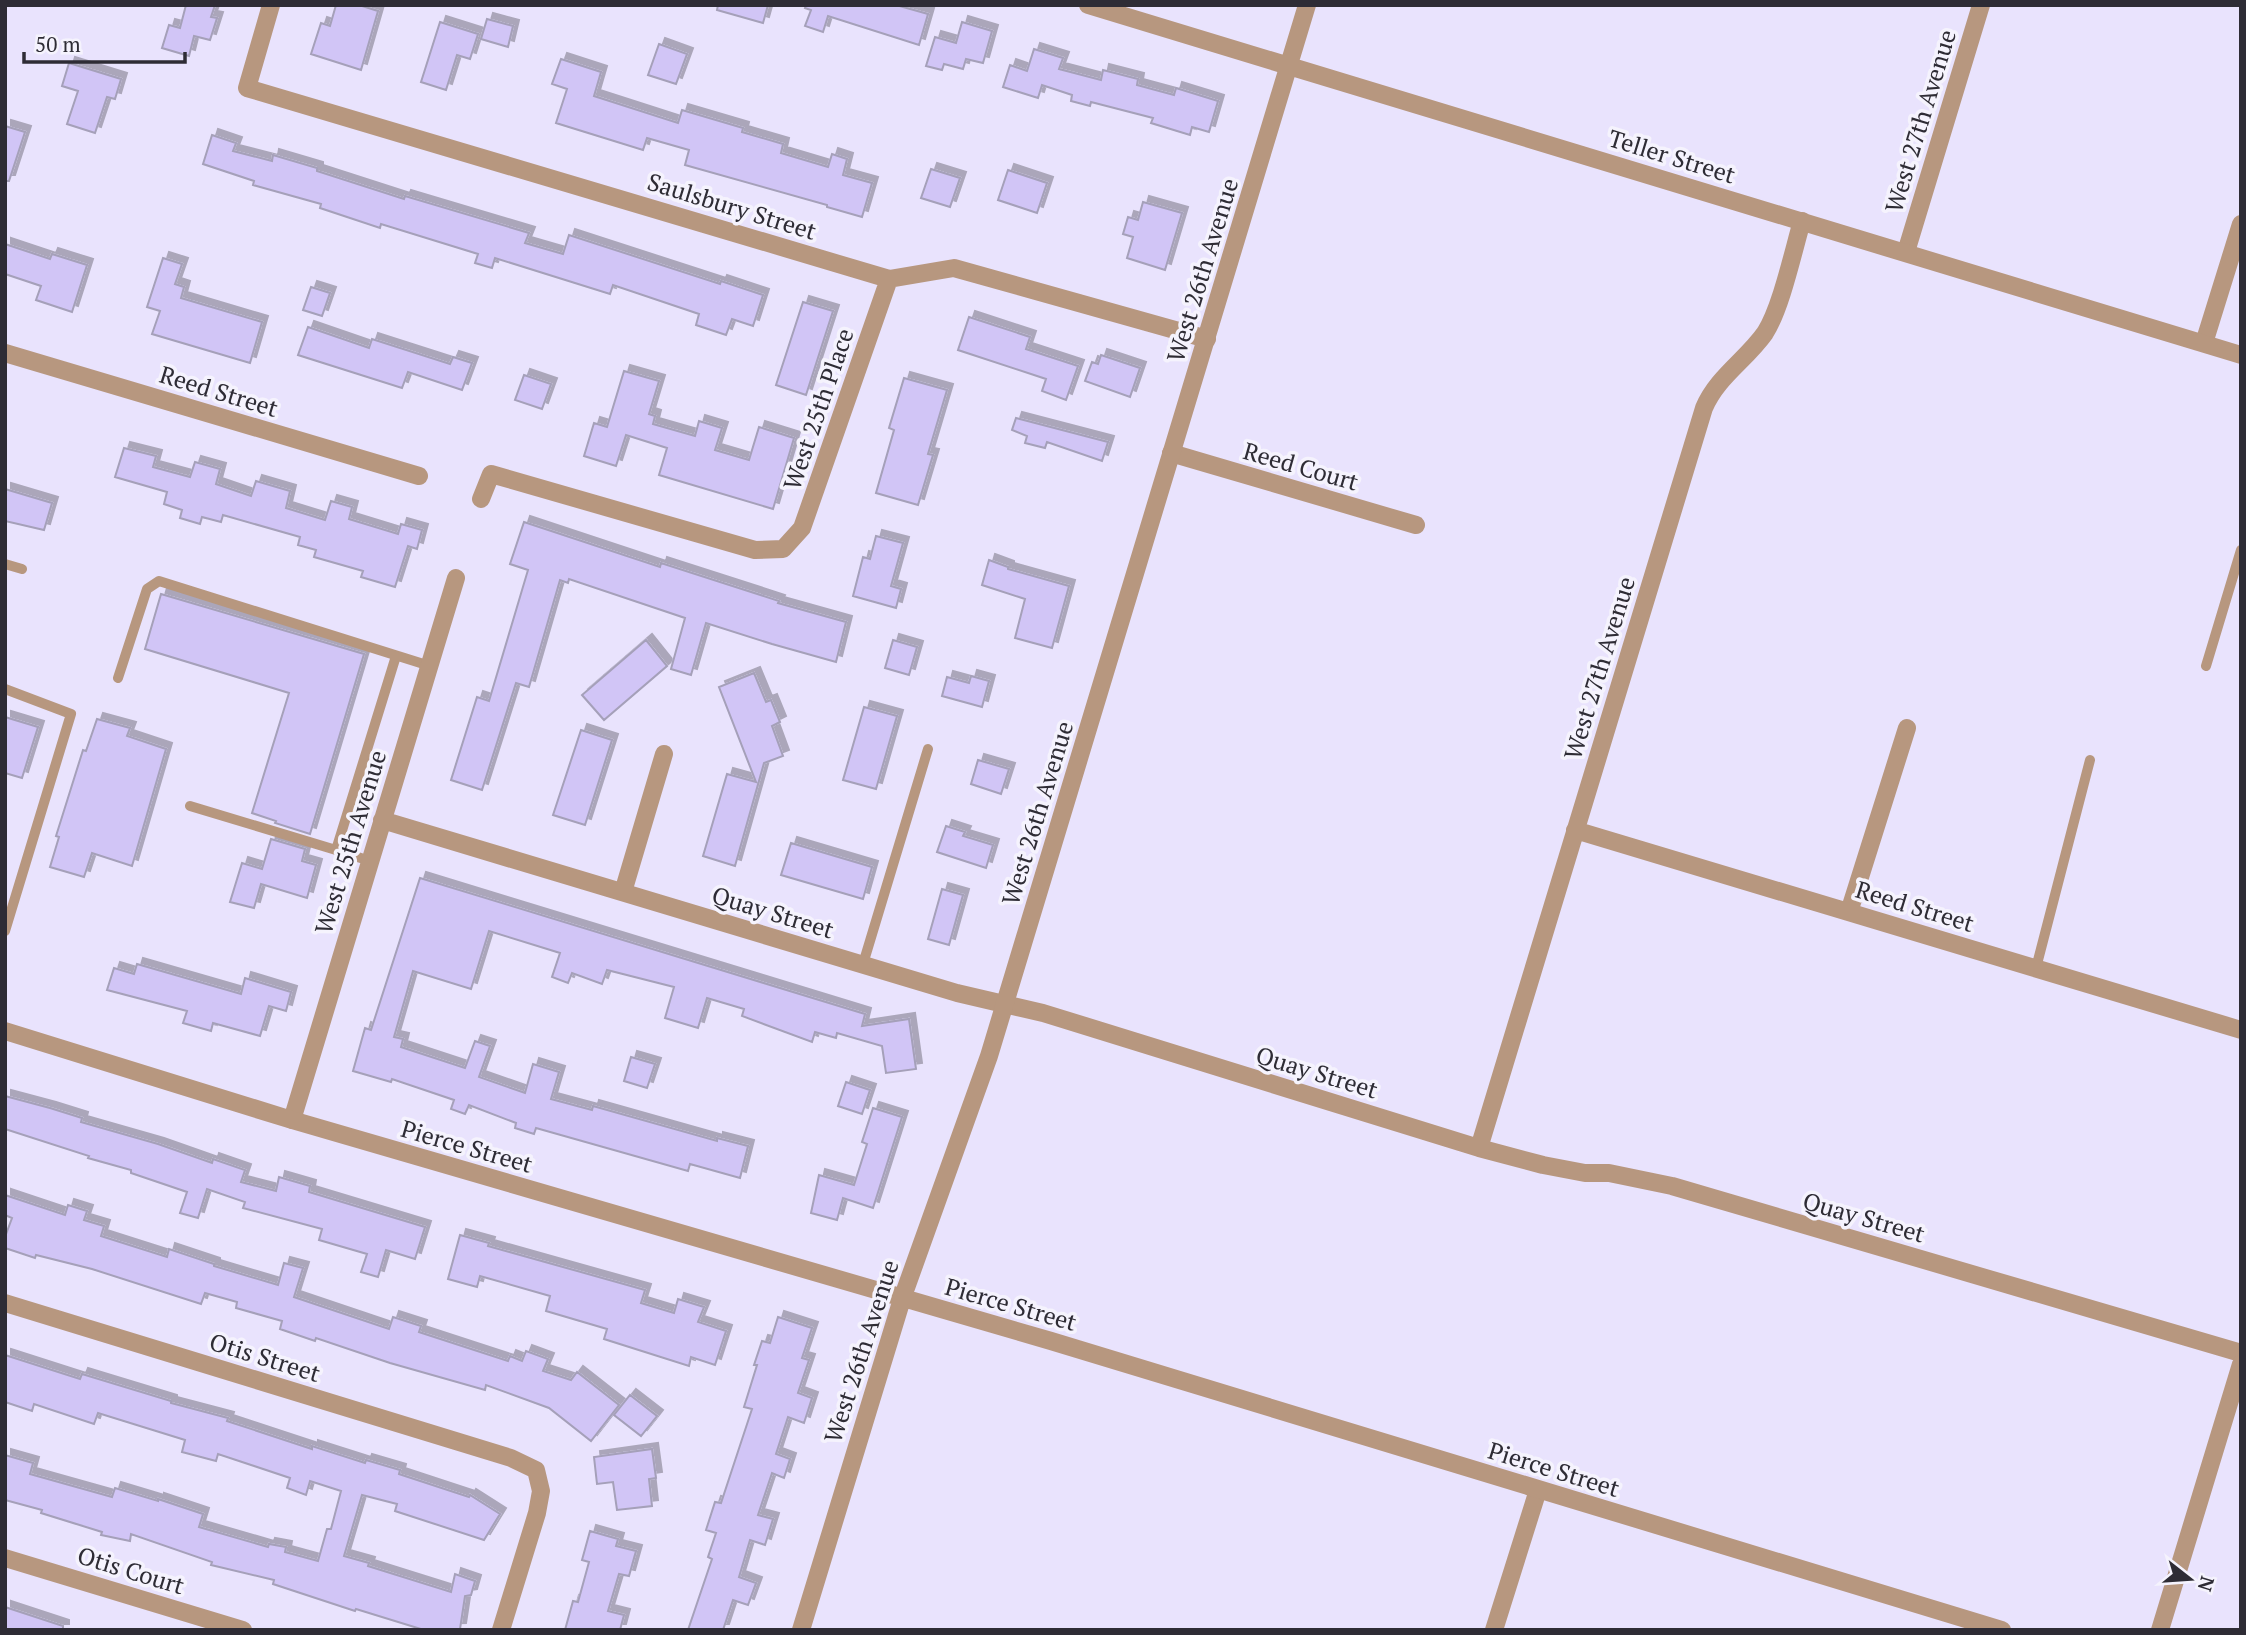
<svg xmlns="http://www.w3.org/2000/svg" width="2246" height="1635" font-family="'PT Serif',serif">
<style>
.building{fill:#d1c5f6;stroke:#a5a0b9;stroke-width:2;filter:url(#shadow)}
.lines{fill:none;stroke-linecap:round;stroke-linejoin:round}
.service{stroke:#b7977f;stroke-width:10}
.minor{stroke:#b7977f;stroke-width:18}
.tertiary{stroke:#b7977f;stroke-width:18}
.labels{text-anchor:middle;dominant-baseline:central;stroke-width:7;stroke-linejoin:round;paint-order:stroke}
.street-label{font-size:24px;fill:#2e2c35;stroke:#f5f3fd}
</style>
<defs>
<filter id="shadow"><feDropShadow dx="6" dy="-6" stdDeviation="0" flood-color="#0004"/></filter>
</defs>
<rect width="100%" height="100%" fill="#e9e3fd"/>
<path class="building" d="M186,5H215L211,17L217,18L210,40L194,36L189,56L162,48L169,25L180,28Z
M336,5H359L378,11L361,70L311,54L321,23L330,26Z
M718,5H768L763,23L717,10Z
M806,5H896L928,14L919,45L828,16L823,32L805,26L811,10L805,8Z
M487,19L513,26L508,47L481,39Z
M440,22L478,34L470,59L457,55L446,90L421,82Z
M962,22L992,31L983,63L966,59L963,69L944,64L942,70L926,66L935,37L956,43Z
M659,44L687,54L676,84L648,75Z
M1034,49L1063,58L1059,69L1101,80L1103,70L1138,79L1137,85L1174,95L1176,88L1218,101L1209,132L1192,127L1190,135L1151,123L1153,118L1091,102L1090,106L1071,101L1072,95L1042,85L1038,98L1003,87L1010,65L1027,71Z
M561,59L601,72L594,96L678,123L682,110L743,128L742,132L783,144L781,153L828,167L832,154L847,159L843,175L872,183L862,217L827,207V205L685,165L689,150L647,138L643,150L556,123L567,89L552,84Z
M69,63L121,79L115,99L107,97L95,133L67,124L78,91L62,86Z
M5,126L25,132L9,181H5Z
M212,135L236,143L233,151L272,161L273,155L317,168V171L404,199L405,196L529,233L525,243L563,254L569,235L720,284L721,281L763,295L753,326L732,319L726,335L696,325L699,314L613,285L610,294L495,258L492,268L475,263L478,254L381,224L380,228L320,208L321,204L253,185L254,181L203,164Z
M931,169L960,178L950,207L921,198Z
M1008,170L1047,183L1037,213L998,200Z
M1143,202L1182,213L1165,270L1127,258L1133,237L1123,234L1128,217L1138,220Z
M5,244L50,259L52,254L87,265L72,312L36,300L41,286L5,274Z
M163,258L182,264L175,284L184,287L181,298L262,322L250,363L152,334L160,311L147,307Z
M311,287L330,293L322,316L303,310Z
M803,302L833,311L806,395L776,385Z
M969,317L1030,337L1026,349L1078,366L1066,400L1042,391L1046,379L958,350Z
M308,327L369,348L372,339L450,364L453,357L472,363L462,390L408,372L402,388L298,355Z
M1101,355L1140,368L1130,397L1085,381L1092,362L1098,364Z
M624,371L659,381L649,414L655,416L653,424L695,436L699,421L722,428L715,450L749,460L759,427L794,438L773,509L659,475L667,448L626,435L616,466L584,456L594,423L607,427Z
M524,375L551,384L542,409L515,400Z
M904,378L947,390L928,454L933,455L918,505L876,493L894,430L889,428Z
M1016,418L1108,442L1102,461L1047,442L1045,448L1025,443L1027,436L1012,430Z
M124,448L156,456L153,467L190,477L195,462L220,469L216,484L251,496L256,481L290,491L286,508L325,520L331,501L352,507L349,519L398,534L401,524L422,530L417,549L408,546L395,587L361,577L363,571L314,557L316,550L298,545L300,537L223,515L221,522L202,517L200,524L180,518L182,510L164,504L167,492L115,477Z
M5,489L52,503L44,530L5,521Z
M524,522L660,567L661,563L779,601L778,603L846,622L836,662L772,644L706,623L691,675L671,669L685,618L569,579L568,583L560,580L529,687L516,683L482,790L451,780L477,697L489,701L528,570L510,564Z
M876,536L903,543L891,586L901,589L896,608L853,596L863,557L870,559Z
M989,560L1008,567V569L1069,586L1052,648L1015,638L1025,599L982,585Z
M161,594L364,654L310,834L275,823L276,821L252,813L289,693L145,649Z
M646,640L667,666L604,720L582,695Z
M893,640L917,647L909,675L885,668Z
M754,673L766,702L771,700L780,722L772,726L783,756L764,763L735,866L703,856L727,774L756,782L719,687Z
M971,676L989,681L982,707L942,696L947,677L969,683Z
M864,707L897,716L876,789L843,780Z
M5,717L38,727L22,778L5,773Z
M97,719L130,728L127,736L166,749L132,866L92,853L84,877L50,867L59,837L56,836L67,801L83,750L86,751Z
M581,730L612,740L585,825L553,815Z
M978,760L1009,769L1001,794L971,784Z
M946,826L965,832L963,836L993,845L986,868L937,852Z
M271,839L305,849L302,861L316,865L307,898L261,884L254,908L230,902L242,863L262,869Z
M791,843L872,867L863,899L781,875Z
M420,878L865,1014L862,1026L909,1019L916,1069L886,1073L882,1046L837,1033L836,1038L815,1032L812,1042L742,1016L744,1009L707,998L698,1028L665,1018L674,987L607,970L602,984L572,973L568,983L552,977L560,953L489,931L471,989L413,971L394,1037L403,1039L401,1047L465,1068L475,1041L490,1046L479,1077L525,1093L533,1064L559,1072L551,1099L592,1110L593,1106L717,1141V1138L748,1146L740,1178L690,1164L688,1171L536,1128L534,1134L515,1128L516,1123L469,1105L465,1114L451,1109L454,1100L392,1079L391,1082L353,1071L365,1028L371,1030Z
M942,889L963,895L949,945L928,939Z
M137,964L241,994L245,978L291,992L286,1011L269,1006L260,1036L213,1023L211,1031L183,1023L187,1011L107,990L114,968L134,974Z
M631,1057L655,1064L647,1088L624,1081Z
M846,1082L870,1090L862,1114L838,1106Z
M5,1096L50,1108L82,1118L81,1122L158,1144L212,1163L213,1159L245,1170L241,1182L276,1191L279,1177L310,1186L309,1192L425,1227L415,1259L386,1250L378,1277L361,1272L367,1254L319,1240L322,1229L243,1208L245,1202L207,1189L198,1218L180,1213L187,1192L131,1173V1170L88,1158L89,1156L5,1129Z
M873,1108L902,1117L873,1208L843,1198L837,1220L811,1213L819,1175L854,1185L867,1144L862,1142Z
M5,1195L65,1215L68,1205L87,1211L84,1220L104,1226L101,1236L167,1257L169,1249L214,1264V1266L278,1285L284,1263L303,1268L294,1297L389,1329L393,1317L421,1326L419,1332L508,1361L510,1356L522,1361L526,1351L548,1359L543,1371L571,1380L577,1372L619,1405L591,1441L549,1408L486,1385L485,1390L390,1363L316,1338L315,1341L280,1329L282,1321L236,1308L237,1302L205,1293L201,1304L92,1269L36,1255L35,1258L5,1248V1237L12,1218L5,1215Z
M460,1235L489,1243L488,1246L645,1290L641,1303L674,1313L678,1299L704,1307L698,1322L726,1331L715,1365L691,1357L689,1366L604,1339L607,1329L546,1311L550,1296L480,1276L477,1287L448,1279Z
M778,1317L812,1328L802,1358L809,1360L798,1393L812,1398L804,1423L788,1417L776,1454L790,1459L784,1478L772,1473L758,1515L773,1519L765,1545L750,1540L739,1577L756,1583L748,1605L733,1600L723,1630H688L712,1559L708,1557L716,1533L706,1530L715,1502L721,1503L752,1409L744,1407L757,1365H754L762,1341L770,1343Z
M5,1355L80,1379L82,1374L171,1401V1403L228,1418L227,1421L312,1449V1446L365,1463L366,1460L400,1470L399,1474L469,1497L470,1495L500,1514L484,1540L395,1511L397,1504L362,1495L344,1556L369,1563L368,1566L451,1592L455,1574L475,1581L471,1595L465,1596L460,1629L424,1630L356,1609L355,1611L273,1584L274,1580L211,1565L212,1562L131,1534L130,1541L101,1535L102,1532L41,1513L42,1510L5,1500V1455L33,1463L30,1474L112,1497L115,1488L158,1501V1499L203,1514L199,1527L268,1547L269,1544L286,1547L285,1552L318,1561L327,1529H331L341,1491L310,1481L306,1495L287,1488L290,1478L218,1454L216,1461L182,1452L185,1440L98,1413L94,1424L34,1404L32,1411L5,1402Z
M630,1395L657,1416L641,1436L614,1415Z
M652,1449L656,1478L649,1479L652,1506L617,1510L613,1482L597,1484L594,1457Z
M590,1531L618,1539L616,1546L636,1551L629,1576L619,1574L608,1611L624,1615L620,1630H565L573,1601L578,1602L589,1562L582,1560Z
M5,1607L63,1626V1630H5Z"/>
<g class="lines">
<path class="service" d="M5,564L22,569
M2206,666L2241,550
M118,678L147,589L159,581L430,666
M5,689L71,714L5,931
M190,806L336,850
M370,861L336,850L396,656
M863,964L928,749
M2036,968L2090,760"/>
<path class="minor" d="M271,5L247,88L889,279L954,268L1207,339
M1906,252L1981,5
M2204,343L2241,224
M5,353L419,476
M1171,453L1416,525
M481,499L491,474L755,550L783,549L802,528L889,279
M382,820L957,993L1043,1013L1479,1148L1543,1165L1585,1173H1609L1672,1186L2241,1353
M1575,830L2241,1030
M623,892L664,754
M1849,912L1907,728
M292,1120L456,578
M1479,1148L1704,408C1717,377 1746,360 1765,333C1781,308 1793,252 1802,221
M5,1303L511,1458L536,1470L541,1491L537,1513L501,1630
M5,1558L243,1630
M1494,1630L1538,1490"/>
<path class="tertiary" d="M1088,5L2241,355
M5,1031L292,1120L1051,1341L2002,1630
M801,1630L902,1299L989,1056L1307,5
M2160,1630L2241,1364"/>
</g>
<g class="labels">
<g class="street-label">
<text transform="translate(1920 121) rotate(-73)">West 27th Avenue</text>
<text transform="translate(1672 156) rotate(17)">Teller Street</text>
<text transform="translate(732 206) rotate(17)">Saulsbury Street</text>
<text transform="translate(1202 270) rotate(-73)">West 26th Avenue</text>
<text transform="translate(219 391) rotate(17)">Reed Street</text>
<text transform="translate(818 409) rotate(-71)">West 25th Place</text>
<text transform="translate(1301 466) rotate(16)">Reed Court</text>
<text transform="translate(1599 668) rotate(-73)">West 27th Avenue</text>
<text transform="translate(1037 813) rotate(-73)">West 26th Avenue</text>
<text transform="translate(350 842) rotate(-73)">West 25th Avenue</text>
<text transform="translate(1915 906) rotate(17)">Reed Street</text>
<text transform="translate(773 912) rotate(17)">Quay Street</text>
<text transform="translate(1317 1072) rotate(17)">Quay Street</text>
<text transform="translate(467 1146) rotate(16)">Pierce Street</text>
<text transform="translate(1864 1217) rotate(16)">Quay Street</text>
<text transform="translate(1011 1304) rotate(16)">Pierce Street</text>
<text transform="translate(861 1351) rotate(-72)">West 26th Avenue</text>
<text transform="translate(265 1357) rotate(17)">Otis Street</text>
<text transform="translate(1554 1469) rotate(17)">Pierce Street</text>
<text transform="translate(131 1570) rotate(17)">Otis Court</text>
</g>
</g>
<rect width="2246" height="1635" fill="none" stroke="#2e2c35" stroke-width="14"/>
<g transform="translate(2190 1579) rotate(107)" stroke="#f5f3fd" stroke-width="5" paint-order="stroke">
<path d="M0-5L12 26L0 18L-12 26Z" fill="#2e2c35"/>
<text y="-10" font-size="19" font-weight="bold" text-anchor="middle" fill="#2e2c35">N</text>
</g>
<path d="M24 52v10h161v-10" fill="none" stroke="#2e2c35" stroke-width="3.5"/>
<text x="35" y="52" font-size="21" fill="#2e2c35" stroke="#f5f3fd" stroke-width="5" paint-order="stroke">50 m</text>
</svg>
